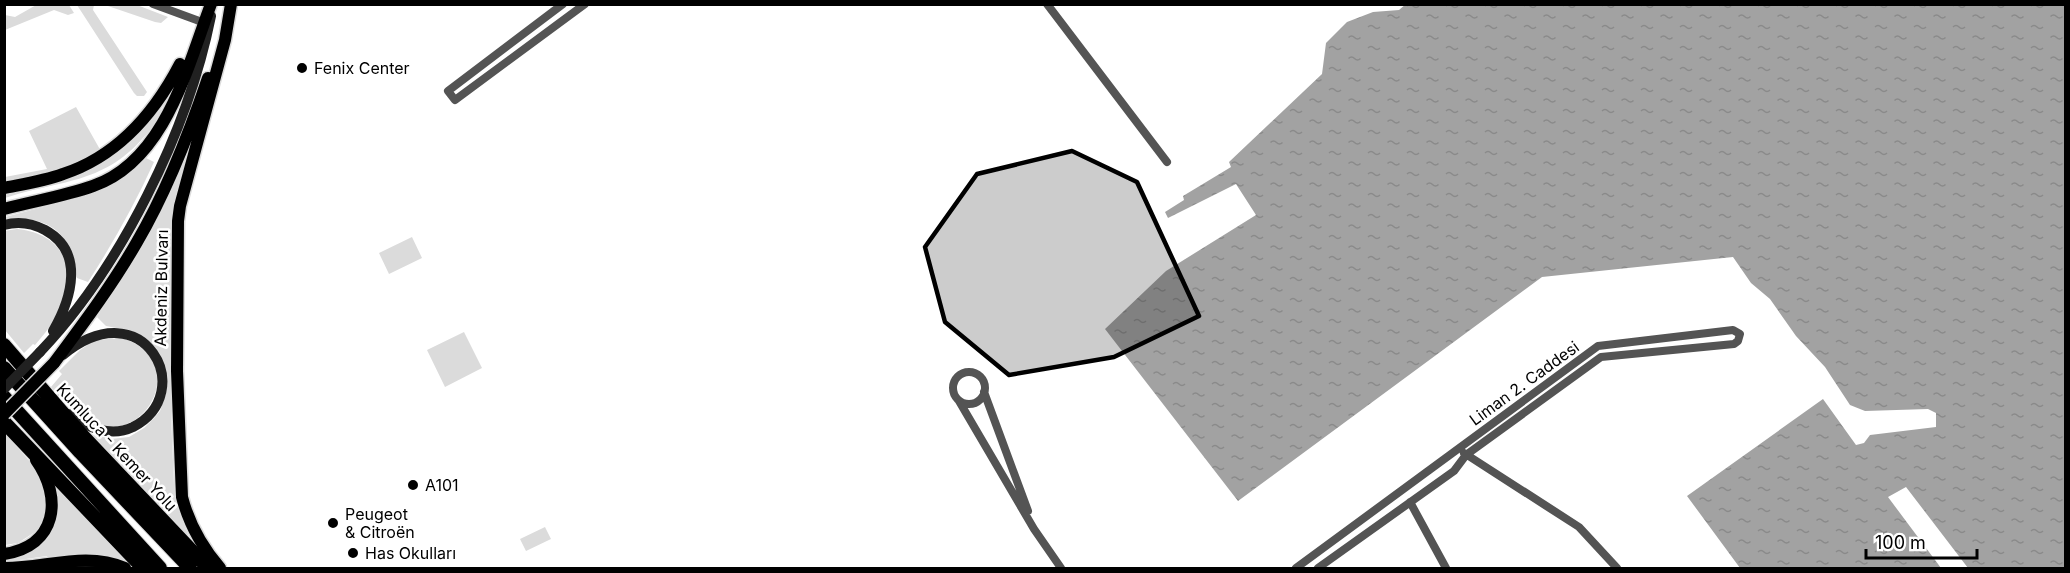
<svg xmlns="http://www.w3.org/2000/svg" width="2070" height="573" font-family="Inter,sans-serif">
<style>
.green{fill:#dbdbdb}
.water{fill:url(#water-ripples)}
.lines{fill:none;stroke-linecap:round;stroke-linejoin:round}
.primary-casing{stroke:#dbdbdb;stroke-width:15}
.highway-casing{stroke:#dbdbdb;stroke-width:16}
.street{stroke:#545454;stroke-width:8}
.secondary{stroke:#212121;stroke-width:10}
.primary{stroke:#000;stroke-width:12}
.highway{stroke:#000;stroke-width:14}
.primary-bridge-casing{stroke:#dbdbdb;stroke-width:15;stroke-linecap:butt}
.secondary-bridge{stroke:#212121;stroke-width:10}
.primary-bridge{stroke:#000;stroke-width:12}
.marked{fill:#000;fill-opacity:0.2;stroke:#000;stroke-width:4.5;stroke-linejoin:round}
.poi-dot{fill:#000;stroke:#fff;stroke-width:2}
.labels{text-anchor:middle;dominant-baseline:central;stroke-width:5;stroke-linejoin:round;paint-order:stroke}
.poi-label{font-size:16px;fill:#000;stroke:#fff;text-anchor:start}
.street-label{font-size:16px;fill:#000;stroke:#fff}
</style>
<defs>
<pattern id="water-ripples" width="26" height="14" patternUnits="userSpaceOnUse" patternTransform="scale(1.5)"><rect width="26" height="14" fill="#a2a2a2"/><path d="M2 4q2-2 4 0t4 0M15 11q2-2 4 0t4 0" fill="none" stroke="#8a8a8a"/></pattern>
</defs>
<rect width="100%" height="100%" fill="#fff"/>
<path class="green" d="M38,4L69,5L74,13L68,15L54,10L5,30V15L15,17Z
M77,5H94L93,10L147,92L144,96H137L134,93Z
M105,5H137L168,17L161,23L155,22Z
M76,107L102,153L88,162L5,185V177L47,169L29,131Z
M162,108C160,117 151,130 143,138C102,185 58,180 5,198L4,193L121,148L133,139Z
M193,136L173,217L171,285V416L174,485L178,509L191,542L86,433L111,439L129,437L144,428L154,418L160,411L166,394L156,351L150,342L132,331L106,326L97,317L123,277L156,222Z
M146,158L154,162C135,204 113,243 88,282L77,278C73,234 49,214 5,220V217L51,205V202L130,171Z
M17,229C71,235 78,277 55,319C49,328 42,337 35,345L33,344L24,353L5,330L4,231Z
M412,237L422,258L389,274L379,253Z
M464,332L482,368L445,387L427,350Z
M122,338C127,340 134,342 139,346C185,377 137,455 79,417C69,411 59,397 51,387L62,374L59,371L80,350L95,340Z
M5,434C23,454 53,481 47,511C46,518 40,526 37,533L35,532L18,543L5,545Z
M56,484L132,563L93,554L48,559L47,556L5,562V560C30,559 54,539 58,513C59,504 57,494 56,484Z
M545,527L551,539L526,551L520,539Z"/>
<path class="water" d="M1406,4L2065,5V568H1968L1906,487L1888,497L1941,568H1740L1687,496L1823,399L1856,445L1864,443L1870,435L1936,427V413L1928,409L1865,411L1850,405L1825,367L1796,336L1770,299L1751,283L1733,257L1542,277L1238,501L1105,329L1166,271L1256,215L1236,184L1168,218L1165,212L1184,200L1183,196L1231,167L1229,162L1322,74L1326,43L1347,22L1373,12L1399,10Z"/>
<g class="lines">
<g class="primary-casing">
<path id="primary" d="M4,188C24,184 44,181 63,174C118,156 154,114 180,64
M4,209C34,201 65,196 93,186C165,161 187,68 211,4
M54,363C83,324 113,284 137,242C167,191 189,134 208,78
M4,554C57,546 63,498 36,460
M5,568C46,568 86,551 125,568
M220,568C202,547 189,524 182,497L177,371L178,221L180,206L225,40L231,4"/>
</g>
<g class="highway-casing">
<path id="highway" d="M4,345L81,434L208,568
M4,368L80,452L190,568
M4,397L160,568
M4,422L143,568"/>
</g>
<path class="street" d="M153,4L202,22
M563,4L448,91L455,100L585,4
M1047,4L1167,162
M953 388a16 16 0 1 1 32 0a16 16 0 1 1-32 0Z
M984,392L1028,511
M959,401L1034,529L1061,568
M1464,453L1579,527L1617,568
M1410,502L1446,568
M1296,568L1598,346L1733,330L1740,334L1738,341L1734,344L1601,357L1466,455L1454,471L1318,568"/>
<path class="secondary" d="M4,225C18,221 32,223 45,230C85,252 72,298 53,331
M40,352C121,267 188,131 211,16
M63,355C144,288 199,393 133,427C110,438 87,427 68,414
M70,568L88,567L104,568"/>
<use href="#primary" class="primary"/>
<use href="#highway" class="highway"/>
<g class="primary-bridge-casing">
<path id="primary-bridge" d="M4,414L54,363"/>
</g>
<path class="secondary-bridge" d="M4,389L40,352"/>
<use href="#primary-bridge" class="primary-bridge"/>
</g>
<path class="marked" d="M1072,151L1137,182L1199,316L1114,357L1009,375L945,322L925,247L977,174Z"/>
<g class="poi-dot">
<circle cx="302" cy="68" r="6"/>
<circle cx="413" cy="485" r="6"/>
<circle cx="333" cy="523" r="6"/>
<circle cx="353" cy="553" r="6"/>
</g>
<g class="labels">
<g class="poi-label">
<text x="314" y="68">Fenix Center</text>
<text x="425" y="485">A101</text>
<text x="345" y="514">Peugeot<tspan x="345" dy="18">&amp; Citroën</tspan></text>
<text x="365" y="553">Has Okulları</text>
</g>
<g class="street-label">
<text transform="translate(161 288) rotate(-89)">Akdeniz Bulvarı</text>
<text transform="translate(1524 383) rotate(-36)">Liman 2. Caddesi</text>
<text transform="translate(117 447) rotate(47)">Kumluca - Kemer Yolu</text>
</g>
</g>
<rect width="2070" height="573" fill="none" stroke="#000000" stroke-width="12"/>
<path d="M1866 549v9h111v-9" fill="none" stroke="#000000" stroke-width="3"/>
<text x="1875" y="549" font-size="18" fill="#000000" stroke="#ffffff" stroke-width="4.5" paint-order="stroke">100 m</text>
</svg>
